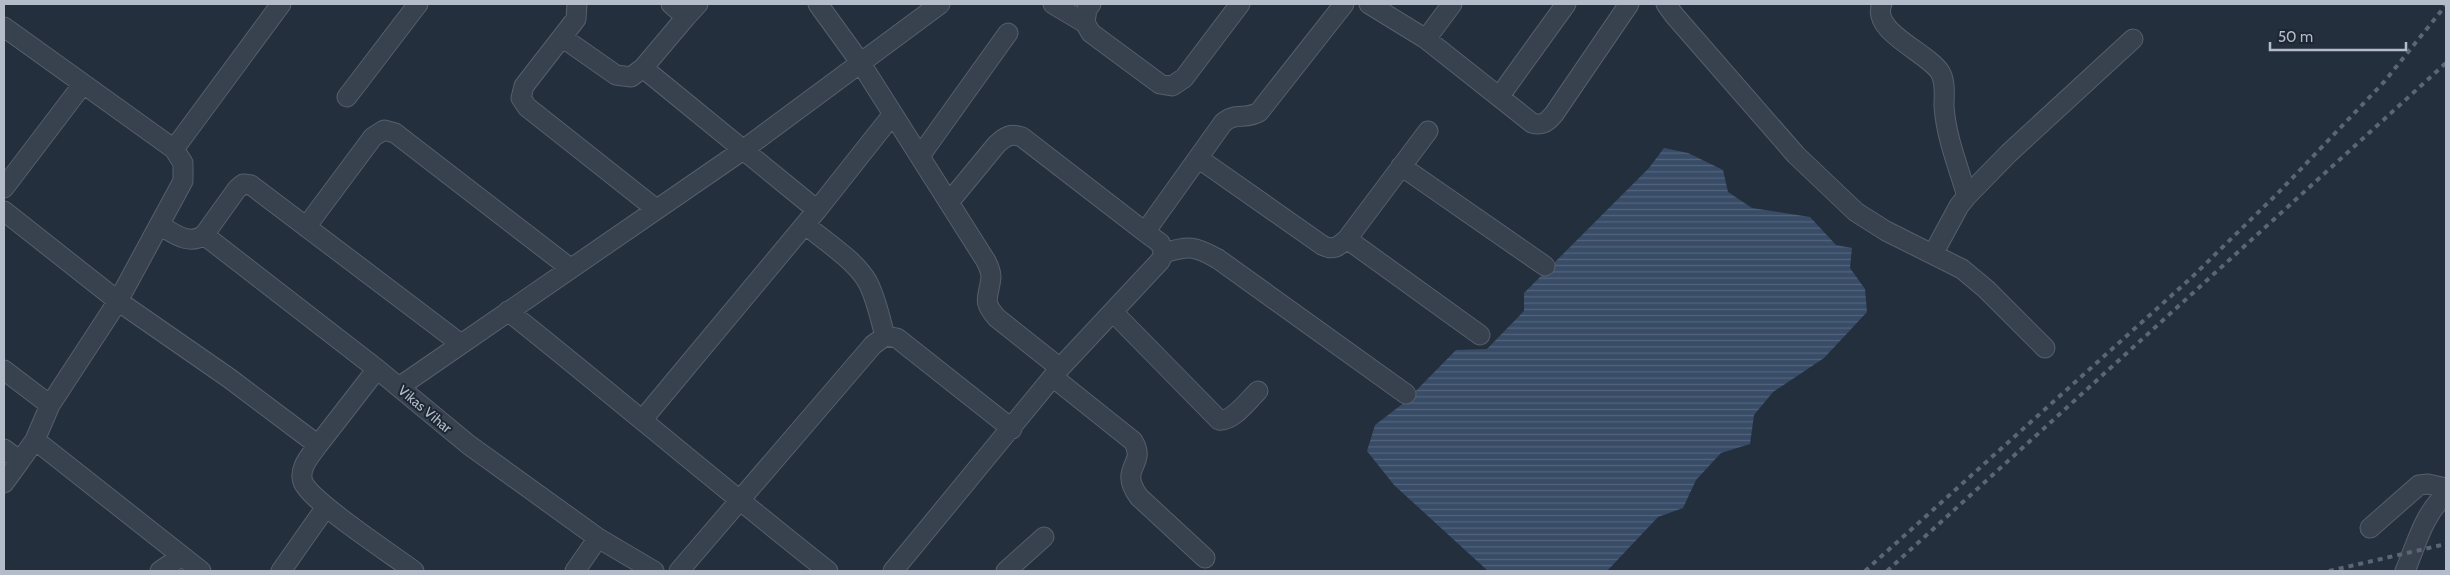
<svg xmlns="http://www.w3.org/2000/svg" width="2450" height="575" font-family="Cabin,sans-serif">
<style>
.water{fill:url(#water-rules)}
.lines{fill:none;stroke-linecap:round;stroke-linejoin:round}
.minor-casing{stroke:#565f6c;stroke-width:21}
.minor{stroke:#38414e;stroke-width:19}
.rail{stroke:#5a6575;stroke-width:4;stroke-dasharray:5 5;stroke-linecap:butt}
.labels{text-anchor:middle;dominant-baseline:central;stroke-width:4;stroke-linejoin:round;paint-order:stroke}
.street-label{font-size:14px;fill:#b4bcc9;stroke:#1d2633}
</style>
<defs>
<pattern id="water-rules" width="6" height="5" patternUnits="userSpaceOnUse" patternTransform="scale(1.25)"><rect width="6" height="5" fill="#394c67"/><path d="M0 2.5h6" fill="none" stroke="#53647b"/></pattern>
</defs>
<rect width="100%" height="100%" fill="#242f3e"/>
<path class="water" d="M1664,148L1688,153L1723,170L1728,192L1752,208L1810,217L1836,245L1852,248L1850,268L1865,289L1867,312L1824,358L1773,392L1754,415L1750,444L1721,453L1696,480L1683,508L1658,517L1607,571H1488L1394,485L1367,451L1375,425L1405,402L1456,350L1487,349L1524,311V293L1649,168Z"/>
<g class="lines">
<g class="minor-casing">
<path id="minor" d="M577,4L576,19L524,86L521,98L527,107L656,209
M671,4L686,17L698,4
M818,4L860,62L986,261C988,265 991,272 991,277C989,298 981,300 997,318L1060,368
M1053,4L1085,23
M1091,4L1087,9L1085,23L1091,33L1160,84L1172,86L1184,78L1240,4
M1369,4L1426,39L1452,4
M1666,4L1674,15L1796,155L1856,212L1886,231L1962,269L1986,289L2045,348
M1882,4C1870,31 1927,52 1940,72C1946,82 1944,95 1944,106C1946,137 1958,166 1967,196
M4,27L174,149
M563,38L616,75L631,77L643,68
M1426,39L1532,123C1543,126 1547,122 1554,114L1629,4
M347,97L418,4
M1499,97L1566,4
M920,156L1008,33
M1198,158L1322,245C1333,251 1338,247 1347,239L1428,131
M1401,166L1545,266
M4,188L83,84
M950,201L997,144C1006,136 1011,133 1022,137L1145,232
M817,210L893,114
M4,211L118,301L229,378L318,445L377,369
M159,225C174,233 188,246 204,235L237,189L243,184L251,185L461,344
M806,225C824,241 855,260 867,281C876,297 880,318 885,336
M306,227L373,137L384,130L395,133L570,268
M204,235L377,369L469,445L598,538L654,571
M1347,239L1480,335
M1164,253C1189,245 1195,246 1218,259L1406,394
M1933,254L1959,206L1967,196L2009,153L2133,39
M508,311C616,397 720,486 828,571
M1114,313L1219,420C1233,422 1248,400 1258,391
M4,370L50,405
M1054,378L1133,441C1148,465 1117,467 1139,497L1205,558
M399,387L743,150L940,4
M643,419L817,210L643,68L686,17
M318,445C311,455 298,468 303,482C311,502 393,555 414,571
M4,449L20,461L35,440
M4,483L20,461
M2370,528L2419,485L2428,484L2446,488
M182,556L35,440L50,405L118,301L183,181V163L174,149L281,4
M160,571L182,556L201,571
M281,571L326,507
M575,571L598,538
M679,571L873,345L885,336L897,338L1012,429
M893,571L1060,368L1160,261L1164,253L1160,243L1145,232L1223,123C1234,112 1246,120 1259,112L1344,4
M1006,571L1044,537
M2405,571C2417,543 2423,515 2446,494"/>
</g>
<use href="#minor" class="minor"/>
<path class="rail" d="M1865,571L2191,278L2278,193L2384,82L2446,5
M1887,571L2446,63
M2329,571L2446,544"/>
</g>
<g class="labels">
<g class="street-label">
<text transform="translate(425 409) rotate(40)">Vikas Vihar</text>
</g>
</g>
<rect width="2450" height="575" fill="none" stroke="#b4bcc9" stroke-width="10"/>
<path d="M2270 42v8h136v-8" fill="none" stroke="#b4bcc9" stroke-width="2.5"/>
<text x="2278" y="42" font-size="15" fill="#b4bcc9" stroke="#1d2633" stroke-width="4" paint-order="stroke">50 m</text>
</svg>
